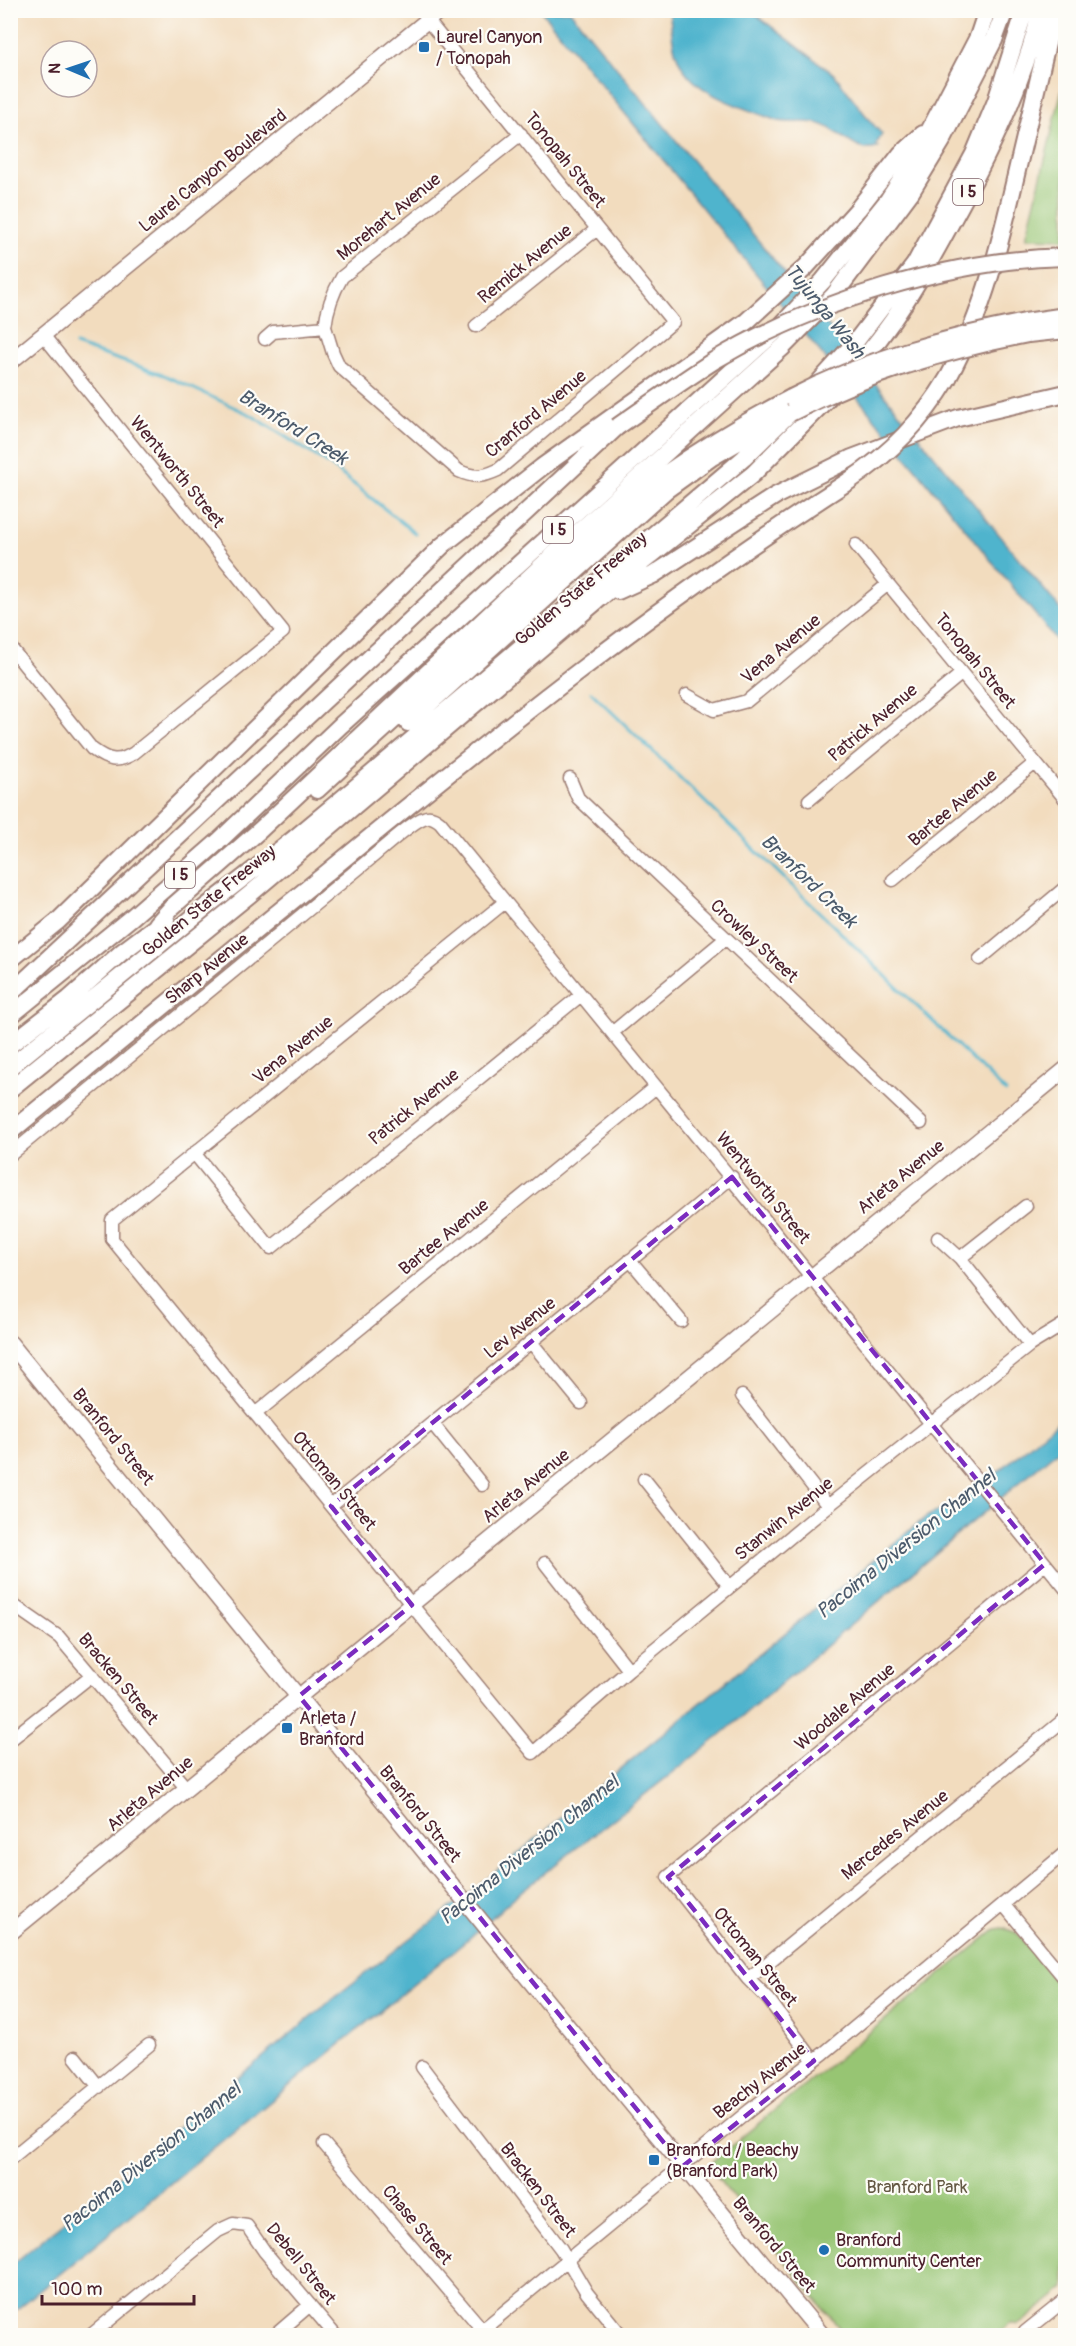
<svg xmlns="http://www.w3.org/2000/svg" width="1076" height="2346" font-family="Pangolin,sans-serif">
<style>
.green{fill:#97c573;stroke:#70724f;stroke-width:1.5}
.water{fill:#4fb4cd;stroke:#4c6a7c;stroke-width:1.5}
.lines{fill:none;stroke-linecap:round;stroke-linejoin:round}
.stream{stroke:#4fb4cd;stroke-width:3}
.minor-casing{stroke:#9e7e74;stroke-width:15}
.major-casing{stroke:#9e7e74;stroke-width:18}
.highway-casing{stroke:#9e7e74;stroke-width:20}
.minor{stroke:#fff;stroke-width:12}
.major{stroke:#fff;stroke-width:15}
.highway{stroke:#fff;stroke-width:16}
.highway-bridge-casing{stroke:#9e7e74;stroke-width:20;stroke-linecap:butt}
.highway-bridge{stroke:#fff;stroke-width:16}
.marked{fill:none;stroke:#7b2cbf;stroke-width:4.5;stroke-dasharray:12 8;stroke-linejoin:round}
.poi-dot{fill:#1f6fb2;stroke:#fdfcf7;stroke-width:2}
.labels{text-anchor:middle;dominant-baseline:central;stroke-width:4.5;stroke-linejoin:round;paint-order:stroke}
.shield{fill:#fdfcf7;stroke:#806168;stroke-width:1.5}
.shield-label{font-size:16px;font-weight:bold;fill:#4a1f2b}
.poi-label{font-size:18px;fill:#4a1f2b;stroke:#fdfcf7;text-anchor:start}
.street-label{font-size:18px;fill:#4a1f2b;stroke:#fdfcf7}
.park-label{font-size:18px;fill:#655944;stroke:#fdfcf7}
.water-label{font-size:20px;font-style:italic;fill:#4c5b6c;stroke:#fdfcf7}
</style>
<rect width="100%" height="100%" fill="#fdfcf7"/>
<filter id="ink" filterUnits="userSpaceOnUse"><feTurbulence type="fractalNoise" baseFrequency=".0167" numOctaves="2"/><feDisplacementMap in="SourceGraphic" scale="12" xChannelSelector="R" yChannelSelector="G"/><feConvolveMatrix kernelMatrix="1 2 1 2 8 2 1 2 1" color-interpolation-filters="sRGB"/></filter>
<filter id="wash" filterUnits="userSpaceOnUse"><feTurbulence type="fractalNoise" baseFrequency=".008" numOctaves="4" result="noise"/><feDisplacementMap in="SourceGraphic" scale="24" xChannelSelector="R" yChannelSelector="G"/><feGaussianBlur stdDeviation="1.35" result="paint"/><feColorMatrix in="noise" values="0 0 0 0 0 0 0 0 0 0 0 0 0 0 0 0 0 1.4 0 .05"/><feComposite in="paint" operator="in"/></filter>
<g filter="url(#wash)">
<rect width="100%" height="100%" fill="#f2dcbe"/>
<path class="green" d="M1065,77V239L1026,238Z
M1003,1928L1017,1933L1065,1992V2288L1024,2321L1018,2325L1010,2323L996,2335H845L710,2169V2163L996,1929Z"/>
<path class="water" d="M541,11H570L1065,615V651Z
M669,11H751L835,75L870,121L882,134L876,145L879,147C858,157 842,132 823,125C809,119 790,125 775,120C741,106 691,95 677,56C671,42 672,25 669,11Z
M1065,1416V1444L717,1738L519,1893L465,1942L11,2314V2266L19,2259L340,1993L481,1884L926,1517L970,1495Z"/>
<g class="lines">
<path class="stream" d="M75,345L164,375L251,415L330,465L415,533
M591,692L1006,1092
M1057,1132H1066"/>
</g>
</g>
<g filter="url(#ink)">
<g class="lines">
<g class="minor-casing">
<path id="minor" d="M476,326L597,229
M325,327L333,353L339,366L459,471C474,478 483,477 498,470L673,322L428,21
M265,339L273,332L325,327C327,308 332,294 342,277L521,134
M856,545L1066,800
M10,647L92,749C107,760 117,764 134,753L283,632L43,335
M687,695L714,710L747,701L888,584
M570,779L578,798L921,1123
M809,800L961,674
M893,880L1035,763
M505,902L112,1220V1239L533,1753L629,1670L828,1506L1030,1345L1066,1323
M980,959L1066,887
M613,1032L725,939
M194,1153L271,1248L581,995
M10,1155L370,859C380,851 416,818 427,817C432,816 436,819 440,822L1066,1589
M938,1238L960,1258L1030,1345
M960,1258L1026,1206
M630,1260L681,1321
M531,1342L581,1403
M742,1396L828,1506
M255,1414L656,1087
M432,1423L482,1485
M644,1479L730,1587
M331,1506L732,1177
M545,1563L629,1670
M10,1603L59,1637L187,1789
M10,1740L92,1675
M1003,1904L1066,1980
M748,1979L1066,1718
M75,2057L99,2087
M814,2061L769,2000L748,1979L668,1877L1045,1564
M422,2067L561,2249L587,2293L622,2336
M324,2144L482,2329
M10,2159L149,2045
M90,2336L218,2231L233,2224L247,2226L265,2252L336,2336
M274,2336L310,2305
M475,2336L750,2110L824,2053L1066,1852
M1023,2336L1025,2332L1066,2299"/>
</g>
<g class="major-casing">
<path id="major" d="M10,362L440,10
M10,1343L517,1965L823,2336
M10,1933L1066,1069"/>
</g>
<g class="highway-casing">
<path id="highway" d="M1025,322L1066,316
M1028,334L1066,330
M851,373C893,327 923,275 952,221C989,154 1023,85 1041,10
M948,378C985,311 1002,236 1019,162C1031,111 1043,61 1055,10
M618,591L653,575L775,496L852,458L958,418L1066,393
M408,723L666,490L712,457L776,420
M317,790L658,479C701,449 744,422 791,398
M157,924L172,907L260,830L554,554L783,347L834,295L911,192L942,141L994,40L1005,10
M10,960L58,921L443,545L542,467L747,321L806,267L858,209L901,154L923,134
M10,994L617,427
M10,1016L132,917L219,841L341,725L773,334L823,281L888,200L913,162L978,37L987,10
M10,1045L69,999L122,952L166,919
M10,1067L207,906L295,838L343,798L744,458L800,403L853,345L915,264L974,154L996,101L1025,10
M10,1089L249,895L644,561L753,474L832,394
M10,1132C115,1046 219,960 324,875C493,736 664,599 849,481"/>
</g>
<use href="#minor" class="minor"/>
<use href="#major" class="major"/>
<use href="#highway" class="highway"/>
<g class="highway-bridge-casing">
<path id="highway-bridge" d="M791,398C865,360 944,338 1025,322
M790,413C867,374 943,351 1028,334
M617,427C650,404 682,381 715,360C813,302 951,259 1066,257
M849,481C891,453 922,421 948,378"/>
</g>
<use href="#highway-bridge" class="highway-bridge"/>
</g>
</g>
<path class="marked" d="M732,1177L1045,1564L668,1877L814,2061L683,2166L299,1696L412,1605L331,1506Z"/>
<g class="poi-dot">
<rect x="418" y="41" width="12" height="12" rx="3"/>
<rect x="281" y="1722" width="12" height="12" rx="3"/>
<rect x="648" y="2154" width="12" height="12" rx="3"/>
<circle cx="824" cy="2250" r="6"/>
</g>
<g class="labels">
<g class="shield">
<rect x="953" y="179" width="30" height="26" rx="4.5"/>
<rect x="543" y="517" width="30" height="26" rx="4.5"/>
<rect x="165" y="862" width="30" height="26" rx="4.5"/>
</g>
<g class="shield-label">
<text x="968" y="192">I 5</text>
<text x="558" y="530">I 5</text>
<text x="180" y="875">I 5</text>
</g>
<g class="poi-label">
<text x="436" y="37">Laurel Canyon<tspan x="436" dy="21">/ Tonopah</tspan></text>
<text x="299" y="1718">Arleta /<tspan x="299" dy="21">Branford</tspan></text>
<text x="666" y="2150">Branford / Beachy<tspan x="666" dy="21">(Branford Park)</tspan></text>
<text x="836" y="2240">Branford<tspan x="836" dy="21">Community Center</tspan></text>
</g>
<g class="street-label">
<text transform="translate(565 160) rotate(51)">Tonopah Street</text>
<text transform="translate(213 171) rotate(-39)">Laurel Canyon Boulevard</text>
<text transform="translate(389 217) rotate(-39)">Morehart Avenue</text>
<text transform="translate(525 264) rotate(-39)">Remick Avenue</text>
<text transform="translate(536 414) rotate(-40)">Cranford Avenue</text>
<text transform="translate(177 472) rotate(51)">Wentworth Street</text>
<text transform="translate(581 589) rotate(-40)">Golden State Freeway</text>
<text transform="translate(781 649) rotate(-40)">Vena Avenue</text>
<text transform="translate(975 661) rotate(51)">Tonopah Street</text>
<text transform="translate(873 723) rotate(-40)">Patrick Avenue</text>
<text transform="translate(953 808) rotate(-40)">Bartee Avenue</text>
<text transform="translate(209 901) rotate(-39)">Golden State Freeway</text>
<text transform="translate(754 941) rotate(43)">Crowley Street</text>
<text transform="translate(207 969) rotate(-39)">Sharp Avenue</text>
<text transform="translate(293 1050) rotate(-39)">Vena Avenue</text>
<text transform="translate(414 1107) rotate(-39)">Patrick Avenue</text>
<text transform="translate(901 1177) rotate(-39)">Arleta Avenue</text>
<text transform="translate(763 1188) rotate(51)">Wentworth Street</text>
<text transform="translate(444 1237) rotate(-39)">Bartee Avenue</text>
<text transform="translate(520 1328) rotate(-39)">Lev Avenue</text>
<text transform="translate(113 1437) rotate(51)">Branford Street</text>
<text transform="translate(334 1481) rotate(51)">Ottoman Street</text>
<text transform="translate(526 1486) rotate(-39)">Arleta Avenue</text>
<text transform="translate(784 1519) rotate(-39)">Stanwin Avenue</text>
<text transform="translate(118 1679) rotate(50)">Bracken Street</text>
<text transform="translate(845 1707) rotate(-40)">Woodale Avenue</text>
<text transform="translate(150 1794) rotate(-40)">Arleta Avenue</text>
<text transform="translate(420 1814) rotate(51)">Branford Street</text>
<text transform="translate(895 1835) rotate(-39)">Mercedes Avenue</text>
<text transform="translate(755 1957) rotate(51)">Ottoman Street</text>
<text transform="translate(760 2081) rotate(-38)">Beachy Avenue</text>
<text transform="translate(538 2190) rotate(53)">Bracken Street</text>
<text transform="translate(417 2225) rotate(50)">Chase Street</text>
<text transform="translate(774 2245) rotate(50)">Branford Street</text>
<text transform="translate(301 2264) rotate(51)">Debell Street</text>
</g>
<g class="park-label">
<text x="917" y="2187">Branford Park</text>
</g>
<g class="water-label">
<text transform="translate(825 311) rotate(51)">Tujunga Wash</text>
<text transform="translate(293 427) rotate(32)">Branford Creek</text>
<text transform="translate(809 881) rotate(44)">Branford Creek</text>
<text transform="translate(906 1544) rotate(-39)">Pacoima Diversion Channel</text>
<text transform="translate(529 1850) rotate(-39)">Pacoima Diversion Channel</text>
<text transform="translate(151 2157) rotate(-39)">Pacoima Diversion Channel</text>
</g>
</g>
<rect width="1076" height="2346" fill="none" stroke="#fdfcf7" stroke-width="36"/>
<g transform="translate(69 69) rotate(272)"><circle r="28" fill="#fdfcf7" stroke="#b5a4a5" stroke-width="1.5"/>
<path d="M0-4.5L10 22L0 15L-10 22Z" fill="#1f6fb2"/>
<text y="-9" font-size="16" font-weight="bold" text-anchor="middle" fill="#4a1f2b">N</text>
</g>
<path d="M42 2295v9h152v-9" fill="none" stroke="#4a1f2b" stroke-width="3"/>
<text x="51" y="2295" font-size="18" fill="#4a1f2b" stroke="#fdfcf7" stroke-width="4.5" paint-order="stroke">100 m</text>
</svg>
